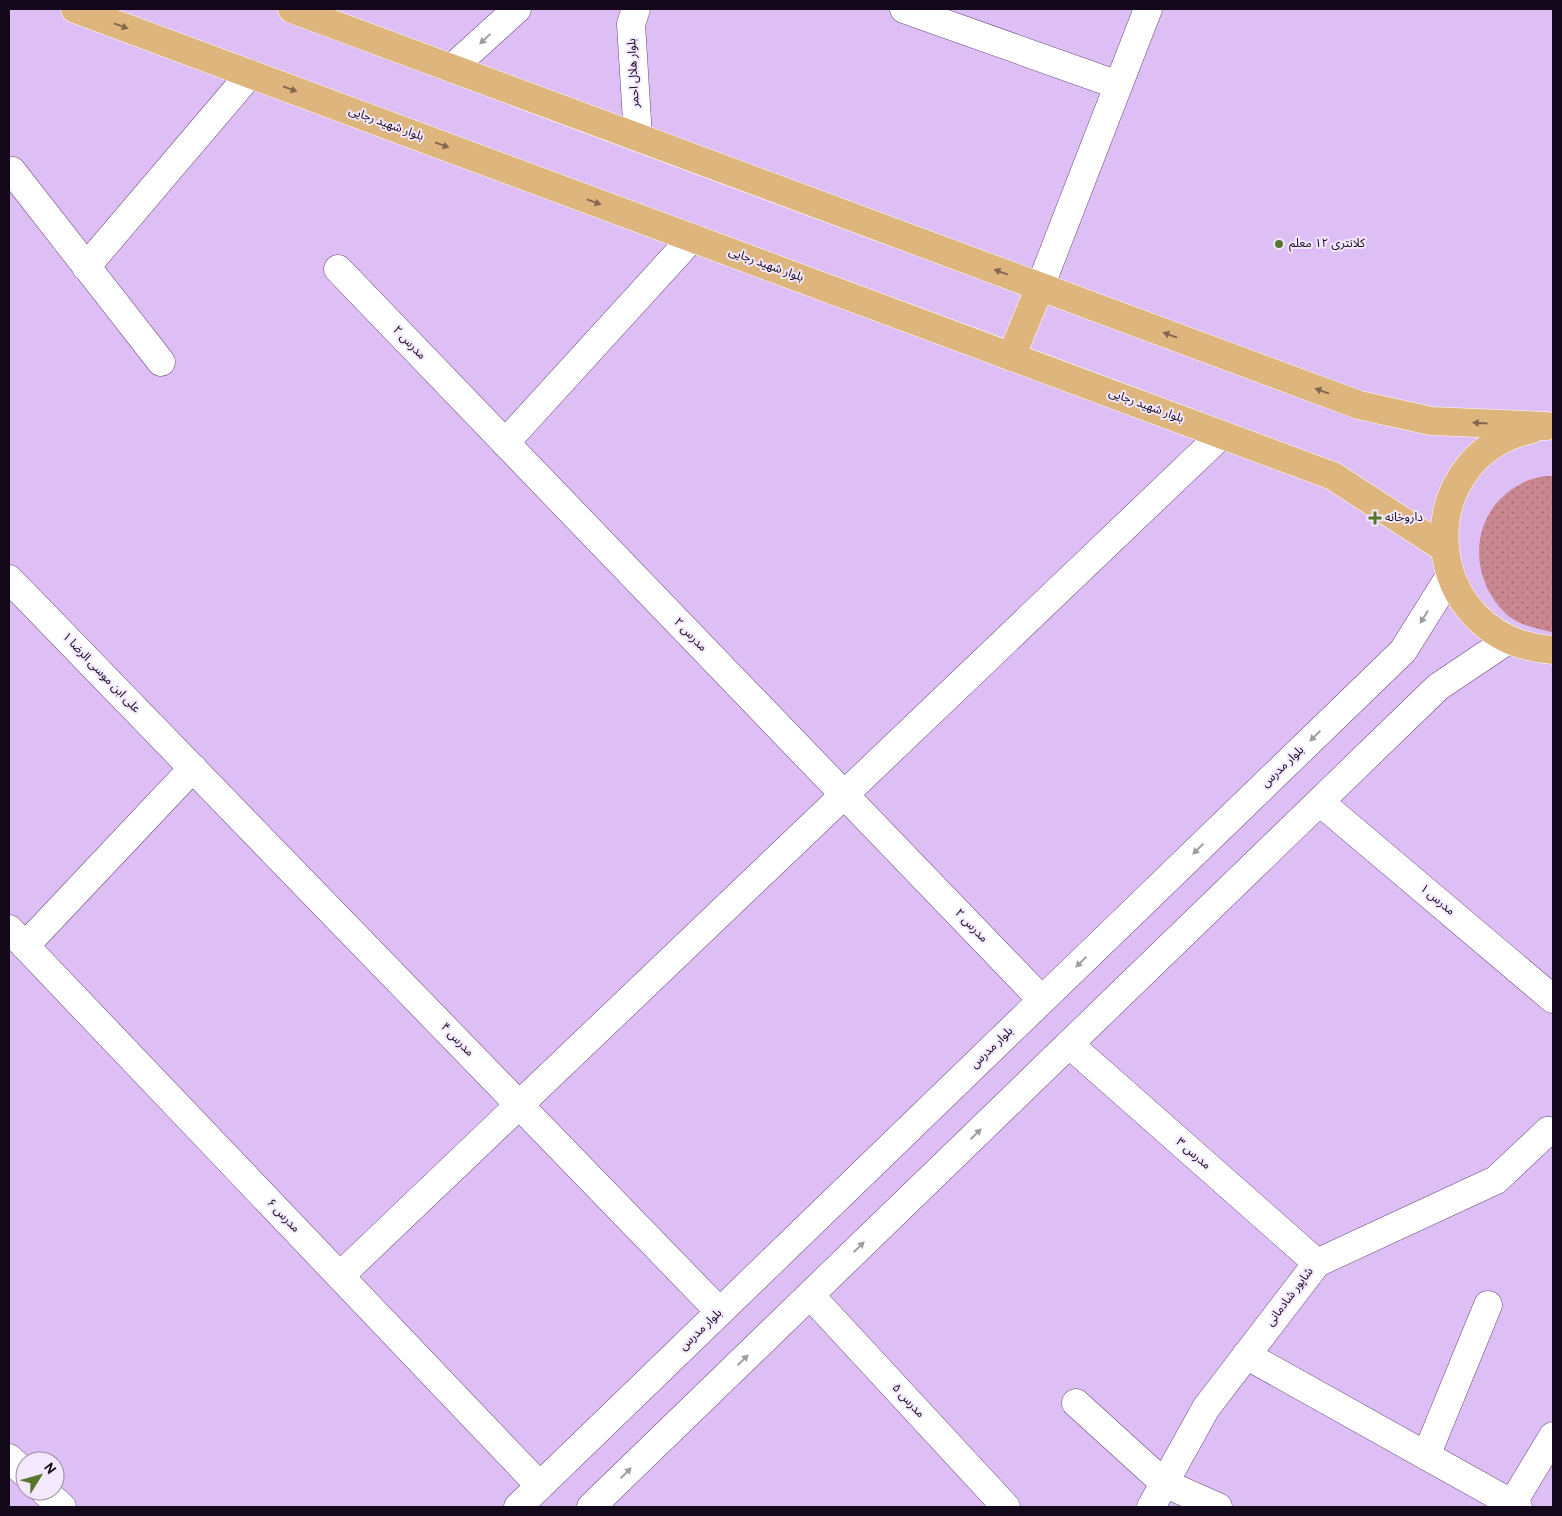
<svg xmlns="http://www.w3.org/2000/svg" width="1562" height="1516" font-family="Overpass,'Noto Sans Arabic',sans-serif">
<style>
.grass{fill:url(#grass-dots)}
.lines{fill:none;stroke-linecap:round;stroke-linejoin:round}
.minor-casing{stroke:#664b7a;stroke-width:29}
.major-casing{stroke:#fff;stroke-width:29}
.minor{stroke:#fff;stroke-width:28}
.major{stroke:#deb57d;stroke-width:28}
.oneway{fill:#836750}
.oneway2{fill:#a19ca3}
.poi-dot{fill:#57772e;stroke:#f4e8fe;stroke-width:2}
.labels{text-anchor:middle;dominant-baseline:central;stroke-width:4;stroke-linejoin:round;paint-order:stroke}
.street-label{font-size:12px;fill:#13081a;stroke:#f4e8fe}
.poi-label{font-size:12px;fill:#13081a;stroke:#f4e8fe;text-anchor:start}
</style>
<defs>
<pattern id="grass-dots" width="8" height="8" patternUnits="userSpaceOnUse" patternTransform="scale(1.25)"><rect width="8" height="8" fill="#c98791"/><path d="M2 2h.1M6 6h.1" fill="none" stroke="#a26c76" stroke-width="1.8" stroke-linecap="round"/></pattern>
</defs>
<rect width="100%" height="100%" fill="#ddbff5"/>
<path class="grass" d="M1544,476H1553V632H1551C1535,628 1517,625 1505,613C1467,575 1470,512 1519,485C1526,480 1536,478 1544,476Z"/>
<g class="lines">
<g class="minor-casing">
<path id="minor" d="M636,9L631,24L638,137
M904,9L1118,85
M452,68L517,9
M12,171L161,362
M86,267L250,74
M338,269L1042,1000
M1040,287L1148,9
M505,443L692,238
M9,579L720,1312
M1320,802L1553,999
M9,929L540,1486
M25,946L193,768
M1069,1044L1317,1263
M340,1276L1221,435
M810,1295L1006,1507
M1246,1355L1518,1507
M1076,1403L1164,1483L1218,1507
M1426,1456L1488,1305
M9,1458L25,1473
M44,1491L62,1507
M1512,1504L1553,1436
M518,1507L1403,651L1450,576
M591,1507L1438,687L1508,640
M1151,1507L1206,1408L1317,1263L1496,1180L1548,1131L1553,1133"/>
</g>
<g class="major-casing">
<path id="major" d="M75,9L1333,476L1444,548
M292,9L1359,405L1431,421L1547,426
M1011,357L1040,287
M1532,429C1406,457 1419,641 1553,650"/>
</g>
<use href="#minor" class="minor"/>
<use href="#major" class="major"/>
</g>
<defs><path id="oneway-solid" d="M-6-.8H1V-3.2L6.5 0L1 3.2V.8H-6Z" transform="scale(1.25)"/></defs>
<g class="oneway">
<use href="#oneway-solid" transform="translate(121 26) rotate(20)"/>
<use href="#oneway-solid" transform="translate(290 89) rotate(20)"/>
<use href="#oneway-solid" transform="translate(442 145) rotate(20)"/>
<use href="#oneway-solid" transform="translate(594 202) rotate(20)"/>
<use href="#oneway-solid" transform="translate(1001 272) rotate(-160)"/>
<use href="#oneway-solid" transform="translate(1170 335) rotate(-160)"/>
<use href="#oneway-solid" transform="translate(1322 391) rotate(-160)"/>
<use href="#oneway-solid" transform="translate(1480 423) rotate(-177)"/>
</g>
<g class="oneway2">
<use href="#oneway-solid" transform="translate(485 39) rotate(137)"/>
<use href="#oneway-solid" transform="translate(1424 617) rotate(122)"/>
<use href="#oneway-solid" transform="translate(1315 736) rotate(136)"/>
<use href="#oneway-solid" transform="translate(1198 849) rotate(136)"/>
<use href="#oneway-solid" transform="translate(1081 962) rotate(136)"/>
<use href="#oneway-solid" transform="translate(976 1134) rotate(-44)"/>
<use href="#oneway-solid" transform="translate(859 1247) rotate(-44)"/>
<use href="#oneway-solid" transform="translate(743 1360) rotate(-44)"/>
<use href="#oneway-solid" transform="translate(626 1473) rotate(-44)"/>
</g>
<g class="poi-dot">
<circle cx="1279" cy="244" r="5"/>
<path d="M1372.5 510.5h5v5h5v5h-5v5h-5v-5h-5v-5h5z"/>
</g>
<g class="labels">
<g class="street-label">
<text transform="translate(634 73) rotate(-93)">بلوار هلال احمر</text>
<text transform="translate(386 124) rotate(20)">بلوار شهید رجایی</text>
<text transform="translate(766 265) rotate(20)">بلوار شهید رجایی</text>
<text transform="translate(409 343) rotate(46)">مدرس ۲</text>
<text transform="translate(1146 406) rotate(20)">بلوار شهید رجایی</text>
<text transform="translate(690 635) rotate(46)">مدرس ۲</text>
<text transform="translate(101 673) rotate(46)">علی ابن موسی الرضا ۱</text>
<text transform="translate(1283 767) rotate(-44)">بلوار مدرس</text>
<text transform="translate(1437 900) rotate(40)">مدرس ۱</text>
<text transform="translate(971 926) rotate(46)">مدرس ۲</text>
<text transform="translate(457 1040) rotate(46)">مدرس ۴</text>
<text transform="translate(992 1048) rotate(-44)">بلوار مدرس</text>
<text transform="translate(1193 1154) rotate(41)">مدرس ۳</text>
<text transform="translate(283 1216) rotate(46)">مدرس ۶</text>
<text transform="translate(1290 1297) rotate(-53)">شاپور شادمانی</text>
<text transform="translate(701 1330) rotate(-44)">بلوار مدرس</text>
<text transform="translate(908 1401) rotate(47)">مدرس ۵</text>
</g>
<g class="poi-label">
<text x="1289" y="244">کلانتری ۱۲ معلم</text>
<text x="1385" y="518">داروخانه</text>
</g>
</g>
<rect width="1562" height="1516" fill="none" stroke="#13081a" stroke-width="20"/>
<g transform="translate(40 1476) rotate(53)"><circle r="24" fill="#f4e8fe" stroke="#9a8ea3"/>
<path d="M0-4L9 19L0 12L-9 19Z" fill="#57772e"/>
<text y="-8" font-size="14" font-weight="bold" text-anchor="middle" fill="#13081a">N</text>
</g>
</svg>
